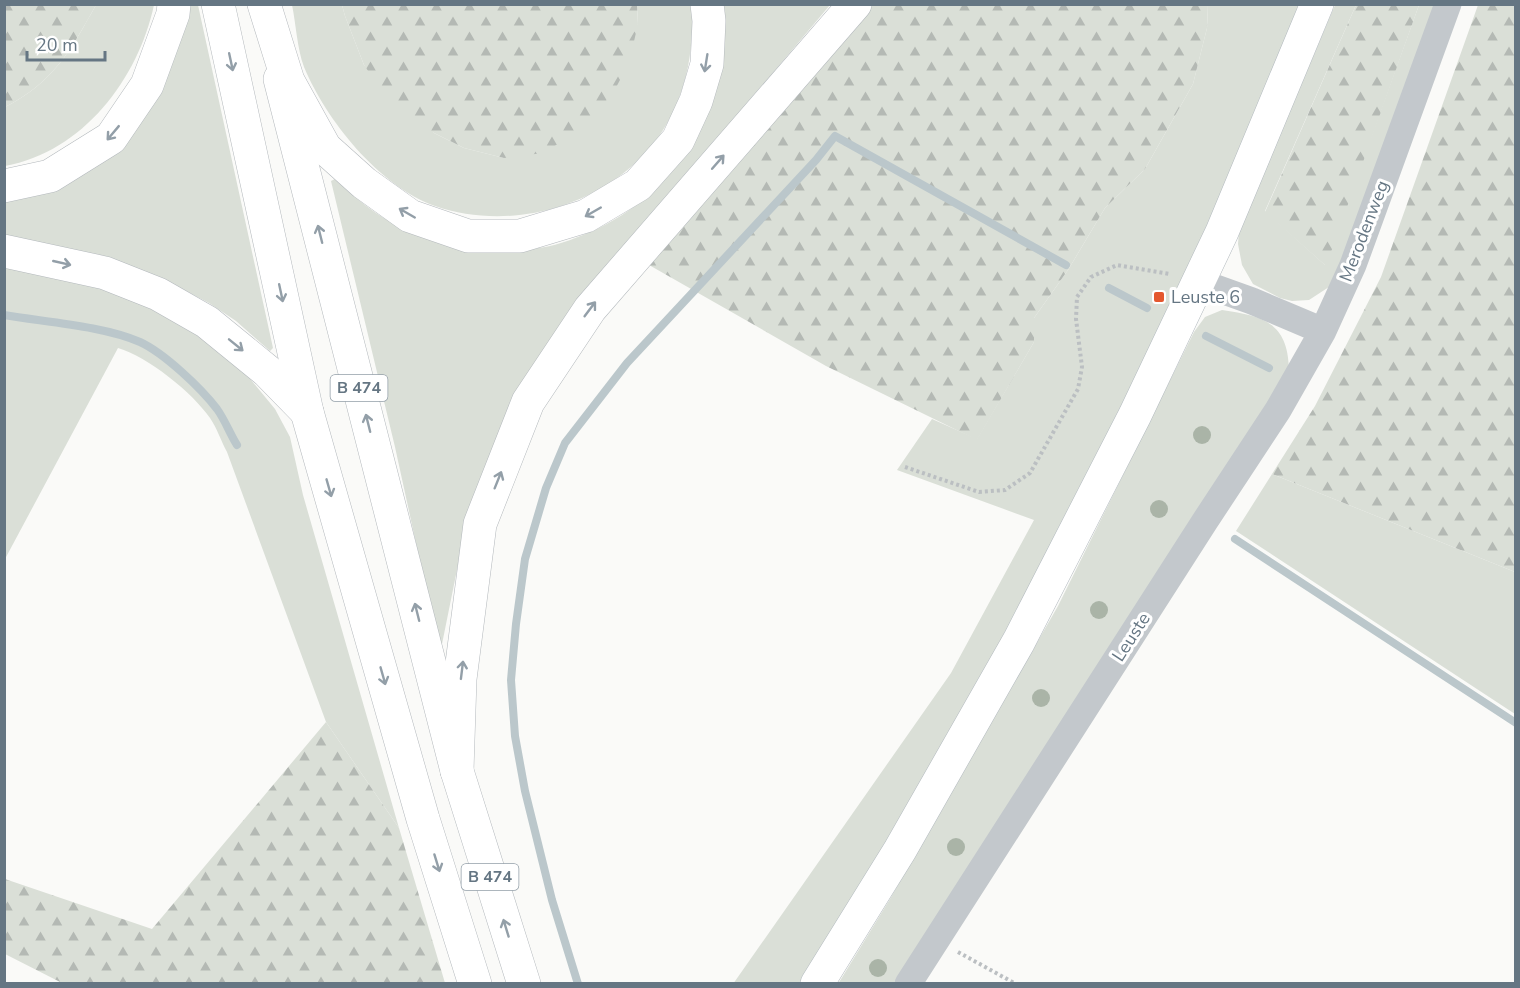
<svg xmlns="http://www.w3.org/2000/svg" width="1520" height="988" font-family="'Nunito Sans',sans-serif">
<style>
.green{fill:#dadfd7}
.forest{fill:url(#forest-firs)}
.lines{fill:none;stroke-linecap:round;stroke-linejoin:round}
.stream{stroke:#bbc7cb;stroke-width:8}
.secondary-casing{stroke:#b3babf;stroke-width:34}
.trunk-casing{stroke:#b4b9bd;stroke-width:34}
.motorway-casing{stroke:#b4b9bd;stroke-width:34}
.path{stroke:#bbbfc2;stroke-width:4;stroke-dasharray:3 3;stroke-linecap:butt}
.minor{stroke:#c3c8cc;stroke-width:27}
.secondary{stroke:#fff;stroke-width:33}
.trunk{stroke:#fff;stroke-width:33}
.motorway{stroke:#fff;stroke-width:33}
.tree{fill:#aab4a7}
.oneway{stroke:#939fa8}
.poi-dot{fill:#e4572e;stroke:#fff;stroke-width:2}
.labels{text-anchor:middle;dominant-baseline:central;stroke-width:6;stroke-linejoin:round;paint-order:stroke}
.shield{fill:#fff;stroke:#939fa8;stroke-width:1.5}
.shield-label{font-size:16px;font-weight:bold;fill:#657683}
.street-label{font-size:18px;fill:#657683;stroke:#fff}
.poi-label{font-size:18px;fill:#657683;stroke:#fff;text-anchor:start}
</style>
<defs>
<pattern id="forest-firs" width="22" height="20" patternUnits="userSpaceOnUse" patternTransform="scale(1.5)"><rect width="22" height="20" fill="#dadfd7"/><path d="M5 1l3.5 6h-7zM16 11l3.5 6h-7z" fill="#b4b9b4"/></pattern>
</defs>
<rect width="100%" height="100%" fill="#fafaf8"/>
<path class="green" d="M96,5H154C138,79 83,152 5,166V107C53,83 71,50 96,5Z
M187,5H198L273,348L270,351L236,321L209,303L165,280L5,235L4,201L70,178Z
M292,5H342L345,16L364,65L434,133L464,148L504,158L638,24L637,5H692C693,37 691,67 679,98C644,193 527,238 435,206C379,186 326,120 304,67C297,48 296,24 292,5Z
M724,5H830L573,310L462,545L442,644H438L395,447L331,181L335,179C351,194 379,219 401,226C419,231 440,233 459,237C479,240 507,249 526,249C545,249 566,242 583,235C676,198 734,104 724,5Z
M1208,5H1304L1249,137L1107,444L938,760L802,983L733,984L951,673L1034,520L897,470L932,419L977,439L1034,342V318L1068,270L1105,208L1145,169L1193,84L1207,28Z
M1335,5H1356L1265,211L1325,265L1419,5H1436L1332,285L1309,300L1292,301L1280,298L1253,284L1242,265L1238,244L1239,231Z
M5,267L88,284L175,317L242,369L275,409L290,437L303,495L399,828L326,722L227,452C221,441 217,428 210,418C192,392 148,357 118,348L5,559Z
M1222,310C1264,316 1288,323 1289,370L894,983L838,984L890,899L1058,606L1194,332L1205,317Z
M1272,474L1515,572V714L1236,531Z"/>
<path class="forest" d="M5,4L96,5C71,50 53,83 5,107Z
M342,5H637L638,24L629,63L612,95L571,136L543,153L504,158L464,148L434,133L404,113L382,91L364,65L345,16Z
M868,5H1208L1207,28L1193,84L1145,169L1105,208L1068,270L1034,318V342L977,440L826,366L649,265Z
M1356,5H1419L1326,266L1265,212Z
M1478,5H1515V572L1272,474L1315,406L1381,277Z
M326,722L399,828L445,983H62L5,954V879L152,929Z"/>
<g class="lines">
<path class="stream" d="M1109,288L1147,308
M4,315C45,322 104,326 140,342C164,353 201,388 217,409C225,420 230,434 237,445
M1206,336L1269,368
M1235,539L1516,723
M578,984L552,900L525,791L515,736L511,680L516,624L525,559L546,488L565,443L627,363L816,160L835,136L1066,265"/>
<g class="secondary-casing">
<path id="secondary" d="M817,984L900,850L1019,641L1135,415L1222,232L1317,4"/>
</g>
<g class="trunk-casing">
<path id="trunk" d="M218,4L307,412L423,819L475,984
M280,79L457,771L524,984"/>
</g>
<g class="motorway-casing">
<path id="motorway" d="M264,4L288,81L325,148L364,183L410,216L468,236H520L586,216L638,185L678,140L696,101L707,64L709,21L707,4
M4,186L50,176L111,138L147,85L173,14L174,4
M4,251L105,273L158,294L207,322L267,371L307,412
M457,771L460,679L480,524L528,402L590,309L855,4"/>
</g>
<path class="path" d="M905,467L979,492L1005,490L1030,473L1078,389L1082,367L1076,319L1077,297L1091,277L1117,265L1170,274
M958,952L1016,984"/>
<path class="minor" d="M1199,282L1252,301L1323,331L1353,265L1448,4
M908,984L1205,521L1278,410L1323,331"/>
<use href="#secondary" class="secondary"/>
<use href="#trunk" class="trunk"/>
<use href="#motorway" class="motorway"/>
</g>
<g class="tree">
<circle cx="1202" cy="435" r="9"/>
<circle cx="1159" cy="509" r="9"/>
<circle cx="1099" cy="610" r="9"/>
<circle cx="1041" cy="698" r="9"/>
<circle cx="956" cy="847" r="9"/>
<circle cx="878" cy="968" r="9"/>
</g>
<defs><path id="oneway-shaft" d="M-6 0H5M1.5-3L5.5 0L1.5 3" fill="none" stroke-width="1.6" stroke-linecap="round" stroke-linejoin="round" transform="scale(1.5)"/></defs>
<g class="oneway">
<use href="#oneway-shaft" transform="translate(231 62) rotate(78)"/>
<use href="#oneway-shaft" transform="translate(706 63) rotate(99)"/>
<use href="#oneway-shaft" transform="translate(113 133) rotate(130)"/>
<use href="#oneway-shaft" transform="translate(718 162) rotate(-49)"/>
<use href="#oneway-shaft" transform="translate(593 212) rotate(150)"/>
<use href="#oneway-shaft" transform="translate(407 213) rotate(-150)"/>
<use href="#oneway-shaft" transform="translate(320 234) rotate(-104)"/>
<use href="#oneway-shaft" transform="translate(62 263) rotate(13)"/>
<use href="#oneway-shaft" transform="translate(281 293) rotate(78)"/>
<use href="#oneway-shaft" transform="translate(590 309) rotate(-53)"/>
<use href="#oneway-shaft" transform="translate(236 345) rotate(39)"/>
<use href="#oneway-shaft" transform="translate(368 423) rotate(-104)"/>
<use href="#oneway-shaft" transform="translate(498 480) rotate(-68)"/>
<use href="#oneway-shaft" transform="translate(329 488) rotate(74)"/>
<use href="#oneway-shaft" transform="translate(417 612) rotate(-104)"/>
<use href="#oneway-shaft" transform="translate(462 670) rotate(-83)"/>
<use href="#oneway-shaft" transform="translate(383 676) rotate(74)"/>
<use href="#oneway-shaft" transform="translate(437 863) rotate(73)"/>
<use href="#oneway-shaft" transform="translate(506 928) rotate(-107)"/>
</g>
<rect class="poi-dot" x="1153" y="291" width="12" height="12" rx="3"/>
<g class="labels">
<g class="shield">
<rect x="330.5" y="375" width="57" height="26" rx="4.5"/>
<rect x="461.5" y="864" width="57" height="26" rx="4.5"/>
</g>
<g class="shield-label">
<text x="359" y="388">B 474</text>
<text x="490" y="877">B 474</text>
</g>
<g class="street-label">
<text transform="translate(1364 231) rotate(-69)">Merodenweg</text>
<text transform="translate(1131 637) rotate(-57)">Leuste</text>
</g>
<g class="poi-label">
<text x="1171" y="297">Leuste 6</text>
</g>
</g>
<rect width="1520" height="988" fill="none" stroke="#657683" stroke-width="12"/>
<path d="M27 51v9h78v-9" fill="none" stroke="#657683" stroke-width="3"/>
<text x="36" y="51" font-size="18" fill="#657683" stroke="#ffffff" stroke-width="4.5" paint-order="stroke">20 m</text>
</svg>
